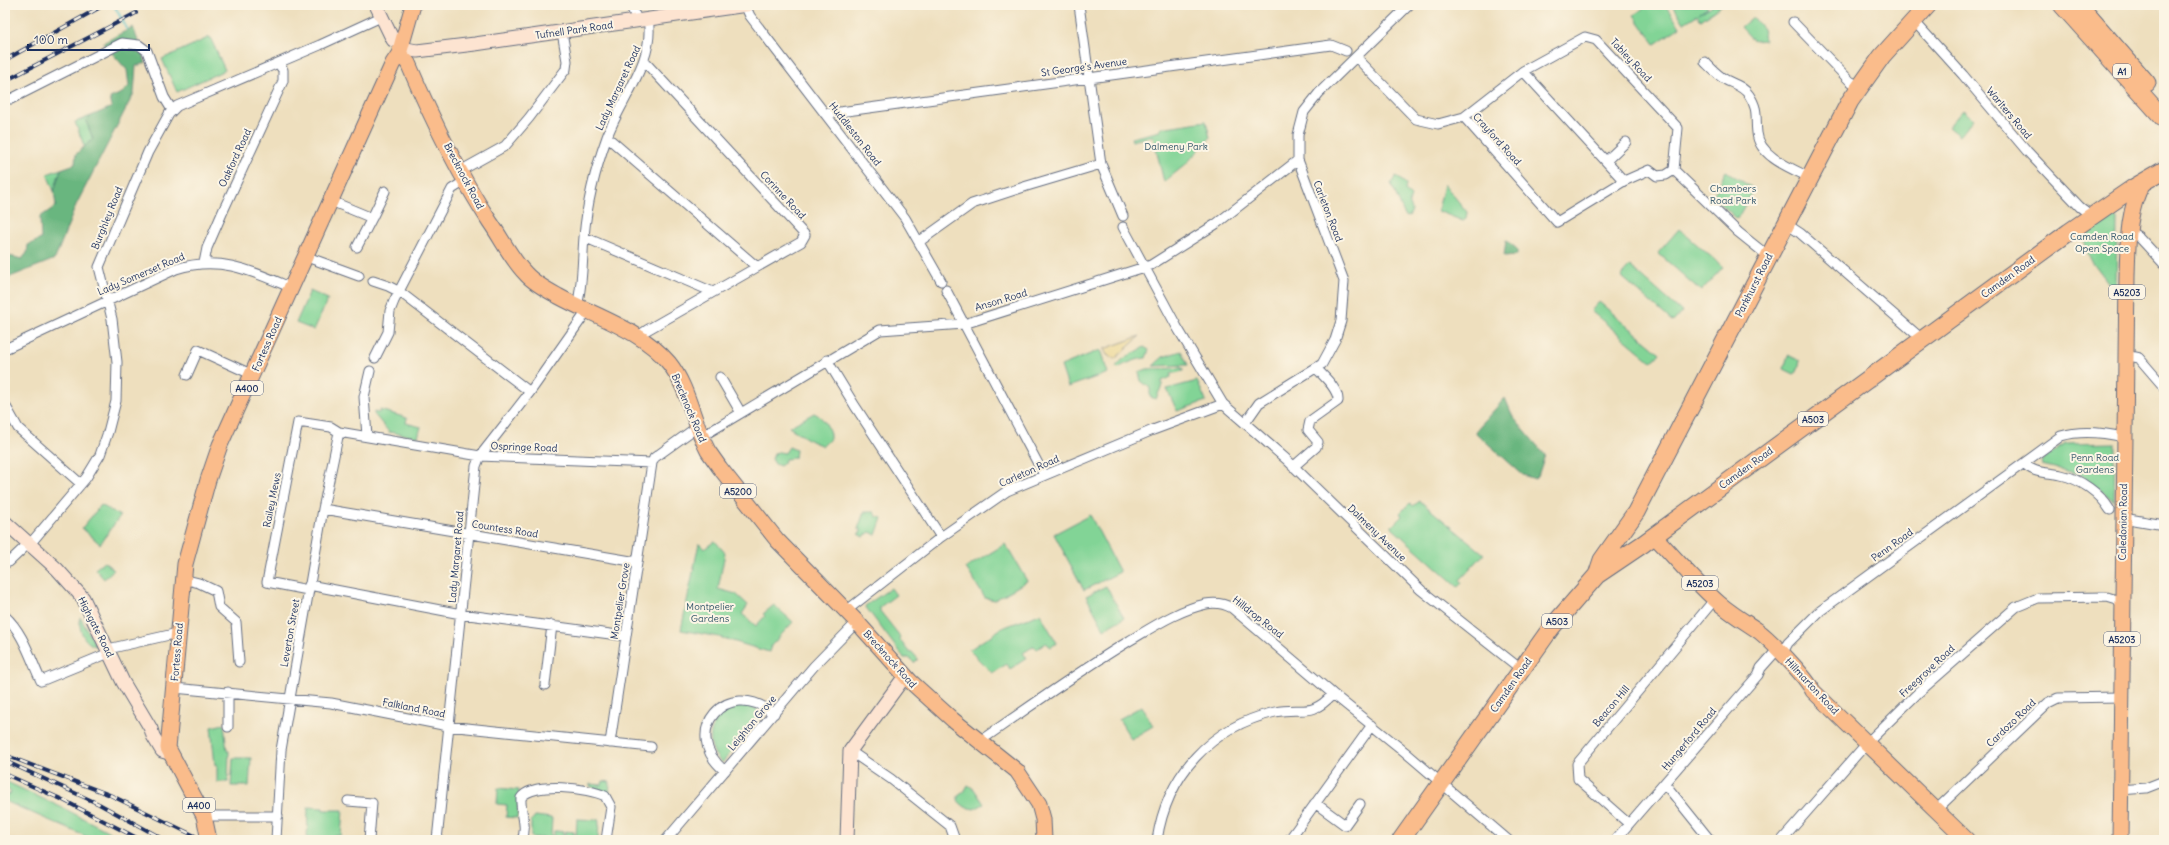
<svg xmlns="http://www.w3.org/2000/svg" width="2169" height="845" font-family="Delius,sans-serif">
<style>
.green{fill:#82d496;stroke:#4e827a}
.forest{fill:#69b67f;stroke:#42726e}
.sand{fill:#eeda9e;stroke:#84847e}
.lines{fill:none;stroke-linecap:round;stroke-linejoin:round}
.stream{stroke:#52c0c6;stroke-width:2.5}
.street-casing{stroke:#656d80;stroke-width:11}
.secondary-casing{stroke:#656d80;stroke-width:15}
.primary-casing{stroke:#656d80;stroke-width:17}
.highway-casing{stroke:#656d80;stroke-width:19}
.street{stroke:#fff;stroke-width:9}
.secondary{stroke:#fde4d1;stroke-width:13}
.primary{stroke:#fabc8b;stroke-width:15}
.highway{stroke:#fabc8b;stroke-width:17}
.rail-casing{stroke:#1b2f5e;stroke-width:4}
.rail{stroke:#fcf5e5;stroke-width:2.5;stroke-dasharray:8;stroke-linecap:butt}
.labels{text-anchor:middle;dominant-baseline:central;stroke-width:4;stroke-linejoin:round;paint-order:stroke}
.shield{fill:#fcf5e5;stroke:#5e6a86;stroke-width:1}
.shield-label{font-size:9px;font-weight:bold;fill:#1b2f5e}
.street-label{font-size:10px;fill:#1b2f5e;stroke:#fcf5e5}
.park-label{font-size:10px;fill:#35586c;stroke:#fcf5e5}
</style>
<rect width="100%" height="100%" fill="#fcf5e5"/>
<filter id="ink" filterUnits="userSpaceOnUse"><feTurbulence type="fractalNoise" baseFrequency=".025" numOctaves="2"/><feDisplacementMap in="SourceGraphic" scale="8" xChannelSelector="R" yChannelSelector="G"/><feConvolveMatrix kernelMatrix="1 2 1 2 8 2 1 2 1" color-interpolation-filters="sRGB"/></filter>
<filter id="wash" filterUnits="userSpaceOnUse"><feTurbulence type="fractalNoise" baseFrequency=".012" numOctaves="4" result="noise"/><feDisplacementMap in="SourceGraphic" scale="16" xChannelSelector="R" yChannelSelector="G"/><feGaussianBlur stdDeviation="0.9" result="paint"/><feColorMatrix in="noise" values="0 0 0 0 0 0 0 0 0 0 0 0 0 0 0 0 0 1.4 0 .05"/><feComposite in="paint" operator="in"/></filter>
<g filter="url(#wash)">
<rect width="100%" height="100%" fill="#eedfbe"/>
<path class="green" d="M1648,5H1665L1680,27L1655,44L1634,15Z
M1673,5H1706L1708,7L1699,14L1713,5H1722L1701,20L1697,15L1684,23Z
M1753,17L1763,29L1765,40L1754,41L1741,27Z
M210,37L225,70L177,92L162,59Z
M1963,110L1973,119L1959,136L1948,127Z
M91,116L86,121L93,139L85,148L75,122Z
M1206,121L1210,138L1185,165L1164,182L1153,136L1132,141L1131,138L1160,131V128Z
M61,169L54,191L47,174Z
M1726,171L1754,189L1737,219L1713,196Z
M1396,176L1406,184L1405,191L1411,196L1409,202L1412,210L1409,217L1405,216L1391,183Z
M1444,184L1467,212L1466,219L1463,221L1438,211Z
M2111,217L2117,219L2116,293L2086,253L2085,235Z
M1679,229L1723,267L1701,291L1658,253Z
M1630,266L1682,312L1673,322L1621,276Z
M310,291L328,299L314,330L296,323Z
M1599,302L1660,353L1652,362L1591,311Z
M1144,347L1149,350L1146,358C1140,358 1123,364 1119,368L1116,367C1124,355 1133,355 1144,347Z
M1100,350L1108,373L1068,387L1061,366Z
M1181,351L1188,365L1153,366L1163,357Z
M1788,355L1800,361L1797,372L1794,374L1784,369Z
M1183,368V371L1171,374V377L1162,381V385L1156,399L1150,397V388L1141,381L1139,372L1147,369Z
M1197,381L1206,401L1177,411L1167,389Z
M380,410L407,418L406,423L421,427L418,437L389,432L374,414V412L379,413Z
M814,413C823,417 831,428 830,439L823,446L811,441L789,427Z
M2115,443L2114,501L2080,474L2042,465L2041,461L2065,444Z
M789,447L796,450L795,458L785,459L784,463L780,466L775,464L772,459L774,454L778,452L785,453Z
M1420,501L1484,554L1460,580L1462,583L1458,587L1391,527L1402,516L1400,513L1410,503L1413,506Z
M101,505L120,516L100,544L82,528Z
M864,512H874L876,516L882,518L876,535L870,532L863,537L858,534L861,532V529H858Z
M1090,515L1120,572L1084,590L1054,534Z
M715,541L725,553L718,589L736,594L748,605L742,614L756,626L765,616L763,614L774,605L793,622L771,646L769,652L719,637L681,630L699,543L704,549Z
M1005,544L1027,581L995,600L985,598L966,568Z
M104,562L114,570L104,579L95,569Z
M1106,586L1124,618L1104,629L1086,596Z
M891,588L896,595L880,607V611L899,635L900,640L908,651L912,652L918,659L914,663L909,658H904L865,606Z
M1040,614L1057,643L1051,647L1046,643L1037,649L1034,646L1023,653L1027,658L1010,669L1007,664L992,673L969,650L1002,628Z
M80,617L96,646C84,644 78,629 80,617Z
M736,705L751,706L764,713L722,763C701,743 711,715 736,705Z
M1142,706L1153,726L1131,739L1119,719Z
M224,724L227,751H229L228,782H217V765H215L211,727Z
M233,758H251L249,786H231Z
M5,781L67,810L125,840H94L5,801V794L9,795L11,792L5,788Z
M603,781L610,782L609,796L590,786V784L602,785Z
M968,785L974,789L984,804L974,809L965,807L958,801V796L964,792Z
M498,788L519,790L517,818L506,817L507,805L497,804Z
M308,807L323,808V810H343L341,836L336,835V840H307Z
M535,816L552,818L551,836H554V831H563V840L531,837V821Z
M577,819L599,820L598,840H565V831L574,832V838H576Z"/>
<path class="forest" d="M133,27L146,63L136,66L134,93L76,205L55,259L5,279V257L9,256L22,259L27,253L28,245L41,239L40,217L56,206L54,191L61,169L75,164L76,154L93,139L86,121L91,116L112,107L110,98L122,93L129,86L127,70L103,43Z
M1506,240L1517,249V255L1504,256Z
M1505,398L1513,417L1545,455L1538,476L1535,479L1523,475L1476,433L1477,429Z"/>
<path class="sand" d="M1140,336L1115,359L1107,355L1104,349Z"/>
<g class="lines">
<path class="stream" d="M114,5L127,29"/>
</g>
</g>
<g filter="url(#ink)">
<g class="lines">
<g class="street-casing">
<path id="street" d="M630,5L638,21
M745,5L750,16L905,218L941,281
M1079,5L1101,164L1123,216
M1914,21L1963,75L2027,151L2080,207L2092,216
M1793,22L1850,81L1859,86
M1356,57L1416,119L1438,124L1464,117L1523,71L1585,37L1596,40L1678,128L1674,170
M1705,62C1711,68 1717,75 1726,80C1734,84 1743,86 1749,95C1759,110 1755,117 1757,133C1759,156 1790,168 1809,177
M1523,71L1624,181
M11,99L122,43L139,45L147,51L164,97L172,110
M825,114L1331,45L1346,51
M1464,117L1557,222L1624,181L1649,170L1657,176L1666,175L1674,170
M607,137L757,267
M1606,161L1626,142
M1674,170L1738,232L1768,256
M460,171L505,146L529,118L566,69L567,61L562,32
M331,201L372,218L385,191
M1785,223L1800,233L1923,340
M1123,227L1177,327L1223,404L1286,459L1421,590L1522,670
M2129,231L2139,237L2164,264
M584,237L713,292
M920,241L972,204L1027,186L1101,164
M357,247L372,218
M307,257L359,276
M204,263L207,248L224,209L283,81V70L278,63
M373,281L388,286L400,292L530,392
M946,290L1044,475
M577,306C583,283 582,261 584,237C587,202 595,170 607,137C620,100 656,60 648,19
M638,336L647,330L801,242L805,235L644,61
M5,349L176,269C220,255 252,271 292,288
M2125,355L2139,358L2164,387
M375,358L388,332L390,311L394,301L452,189L465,181
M827,360L855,406L941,537
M187,375L198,350L253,375
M720,377L741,413
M5,405L18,428L81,484
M1245,423L1259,403L1322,364L1335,340L1341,321L1344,281L1298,160V135L1304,112L1319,93L1409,5
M339,432L480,456L652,463L654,458L697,427
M367,436L364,397L370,371
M701,437L880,330L964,324L1151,265L1216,224L1298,160
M2024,463C2033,474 2048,472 2061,475C2080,479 2100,493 2110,510
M1293,467L1316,447L1318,442L1308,430L1310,421L1338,401C1339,389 1323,376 1316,368
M323,509L637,562
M2123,518L2164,525
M30,544L86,478L100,455L108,432L116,401L117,362L112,319L99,267L148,152L169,114L177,106L320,45L381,17
M5,563L9,562L29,543
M183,579L199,583L216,591L219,607L236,622L239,662
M309,585L461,614L625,636
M308,590L267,582L298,422L331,427L339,432
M846,611L941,537L1007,491L1153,430L1223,404
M5,616C23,632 31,660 41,681L109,653
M108,649L178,633
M1782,654L1788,643L1820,611L2061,436C2080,430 2106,433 2124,437
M545,685L552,625
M174,688L331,703L448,726L651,747
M228,727V692
M980,741C1029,707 1078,672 1129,641C1153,627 1178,610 1206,604C1216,602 1223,603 1232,608L1333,694L1405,752L1508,840
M610,743L652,463
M850,751L891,779L950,826L955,840
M725,771C678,733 727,675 774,714
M1665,784L1710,840
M2120,790L2146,788L2164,781
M348,801L372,803L369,840
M1315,803L1345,825L1360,804
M1936,810L2048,703L2058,698L2121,697
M204,816H278
M1629,824L1578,779L1577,764L1715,599
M276,840L281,750L323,509L339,432
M437,840L476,466L480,456L530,392L587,311
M522,840C528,826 520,812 521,798C532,781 590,788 605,796L611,807L606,840
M666,840L814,666L857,622
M1157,840C1167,775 1210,727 1275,712C1303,706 1310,719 1333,694
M1289,840L1372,725
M1615,840L1758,675L1761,668L1777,650
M1782,840L1867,743L1919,692L2016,607L2038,598L2107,597L2117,600L2122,606"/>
</g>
<g class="secondary-casing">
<path id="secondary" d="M376,5L393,40L403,43
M401,48L417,51L475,44L747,5
M5,522L57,569L83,598L123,682L151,729L153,736L162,751L169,753
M847,840L850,751L905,676"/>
</g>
<g class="primary-casing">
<path id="primary" d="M399,54L408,63C431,117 458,173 490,222C502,239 511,259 526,274C534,283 547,290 558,296C594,316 642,330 669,363C689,388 693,423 708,451L720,468L777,540L857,622L910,681L953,720L1017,771L1039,804L1043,819L1044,840
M1654,536C1676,558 1696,584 1720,604C1732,614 1745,622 1757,630C1770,639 1807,678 1813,691L1967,840
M209,840L204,816L168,748L185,564L208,480L220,445L393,63L399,54L413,5
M2120,840L2127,276C2128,246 2127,210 2143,183"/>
</g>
<g class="highway-casing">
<path id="highway" d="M2062,5L2164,119
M2079,5L2147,83
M1597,575L1602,560L1636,512L1850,101L1882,56L1928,5
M1401,840L1551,628L1597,575L1643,544L2069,232L2133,188L2164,170"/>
</g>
<use href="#street" class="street"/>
<use href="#secondary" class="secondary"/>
<use href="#primary" class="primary"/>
<use href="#highway" class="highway"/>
<g class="rail-casing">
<path id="rail" d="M5,60L104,5
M5,81L136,13
M5,755L110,795L195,836
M5,761L99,804L165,840
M5,774L61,799L141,840"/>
</g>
<use href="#rail" class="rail"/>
</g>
</g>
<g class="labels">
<g class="shield">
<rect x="2113" y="64" width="18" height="14" rx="3"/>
<rect x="2109" y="285" width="36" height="14" rx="3"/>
<rect x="231" y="381" width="32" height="14" rx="3"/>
<rect x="1798" y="412" width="30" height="14" rx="3"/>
<rect x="720" y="484" width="36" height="14" rx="3"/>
<rect x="1682" y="576" width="36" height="14" rx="3"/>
<rect x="1542" y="614" width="30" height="14" rx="3"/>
<rect x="2104" y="632" width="36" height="14" rx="3"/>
<rect x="183" y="798" width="32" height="14" rx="3"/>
</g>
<g class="shield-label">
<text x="2122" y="71">A1</text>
<text x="2127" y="292">A5203</text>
<text x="247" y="388">A400</text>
<text x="1813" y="419">A503</text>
<text x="738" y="491">A5200</text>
<text x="1700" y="583">A5203</text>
<text x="1557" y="621">A503</text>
<text x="2122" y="639">A5203</text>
<text x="199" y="805">A400</text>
</g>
<g class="street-label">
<text transform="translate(574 30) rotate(-8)">Tufnell Park Road</text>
<text transform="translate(1631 60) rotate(47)">Tabley Road</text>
<text transform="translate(1084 67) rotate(-8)">St George's Avenue</text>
<text transform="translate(618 88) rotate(-65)">Lady Margaret Road</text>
<text transform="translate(2009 113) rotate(50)">Warlters Road</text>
<text transform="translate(855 134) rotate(52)">Huddleston Road</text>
<text transform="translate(1497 139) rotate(48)">Crayford Road</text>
<text transform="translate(235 158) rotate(-65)">Oakford Road</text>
<text transform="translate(464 176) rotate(62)">Brecknock Road</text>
<text transform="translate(783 195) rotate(47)">Corinne Road</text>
<text transform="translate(1328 211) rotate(69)">Carleton Road</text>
<text transform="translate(107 218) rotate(-68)">Burghley Road</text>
<text transform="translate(141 274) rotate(-23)">Lady Somerset Road</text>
<text transform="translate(2008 277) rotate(-36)">Camden Road</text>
<text transform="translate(1754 285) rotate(-63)">Parkhurst Road</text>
<text transform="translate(1001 300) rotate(-17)">Anson Road</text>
<text transform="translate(267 344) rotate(-66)">Fortess Road</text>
<text transform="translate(689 408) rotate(67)">Brecknock Road</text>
<text transform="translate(524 447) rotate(2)">Ospringe Road</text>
<text transform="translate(1746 468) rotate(-36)">Camden Road</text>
<text transform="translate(1029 471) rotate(-24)">Carleton Road</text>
<text transform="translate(272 500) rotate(-79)">Railey Mews</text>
<text transform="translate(2123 522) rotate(-89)">Caledonian Road</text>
<text transform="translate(505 529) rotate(9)">Countess Road</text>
<text transform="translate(1377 533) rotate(44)">Dalmeny Avenue</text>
<text transform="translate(1892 545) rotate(-36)">Penn Road</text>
<text transform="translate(456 557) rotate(-85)">Lady Margaret Road</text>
<text transform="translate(620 601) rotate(-81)">Montpelier Grove</text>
<text transform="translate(1258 617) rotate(38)">Hilldrop Road</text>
<text transform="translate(96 627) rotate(63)">Highgate Road</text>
<text transform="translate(290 633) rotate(-80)">Leverton Street</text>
<text transform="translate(177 652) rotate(-85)">Fortess Road</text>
<text transform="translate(890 659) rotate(48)">Brecknock Road</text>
<text transform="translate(1927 671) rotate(-43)">Freegrove Road</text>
<text transform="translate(1511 685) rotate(-55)">Camden Road</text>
<text transform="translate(1812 686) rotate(47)">Hillmarton Road</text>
<text transform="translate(1611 706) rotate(-50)">Beacon Hill</text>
<text transform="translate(414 708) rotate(11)">Falkland Road</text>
<text transform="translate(752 723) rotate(-50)">Leighton Grove</text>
<text transform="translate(2011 723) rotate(-44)">Cardozo Road</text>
<text transform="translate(1689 739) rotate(-50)">Hungerford Road</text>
</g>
<g class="park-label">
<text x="1176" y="146">Dalmeny Park</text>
<text x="1733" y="188">Chambers<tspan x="1733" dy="12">Road Park</tspan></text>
<text x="2102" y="236">Camden Road<tspan x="2102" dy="12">Open Space</tspan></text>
<text x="2095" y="457">Penn Road<tspan x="2095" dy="12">Gardens</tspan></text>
<text x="710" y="606">Montpelier<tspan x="710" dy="12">Gardens</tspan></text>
</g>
</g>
<rect width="2169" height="845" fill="none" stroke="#fcf5e5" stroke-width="20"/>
<path d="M28 44v6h121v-6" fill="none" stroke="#1b2f5e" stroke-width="2"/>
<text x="34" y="44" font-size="12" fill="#1b2f5e" stroke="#fcf5e5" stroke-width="3" paint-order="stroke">100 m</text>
</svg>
